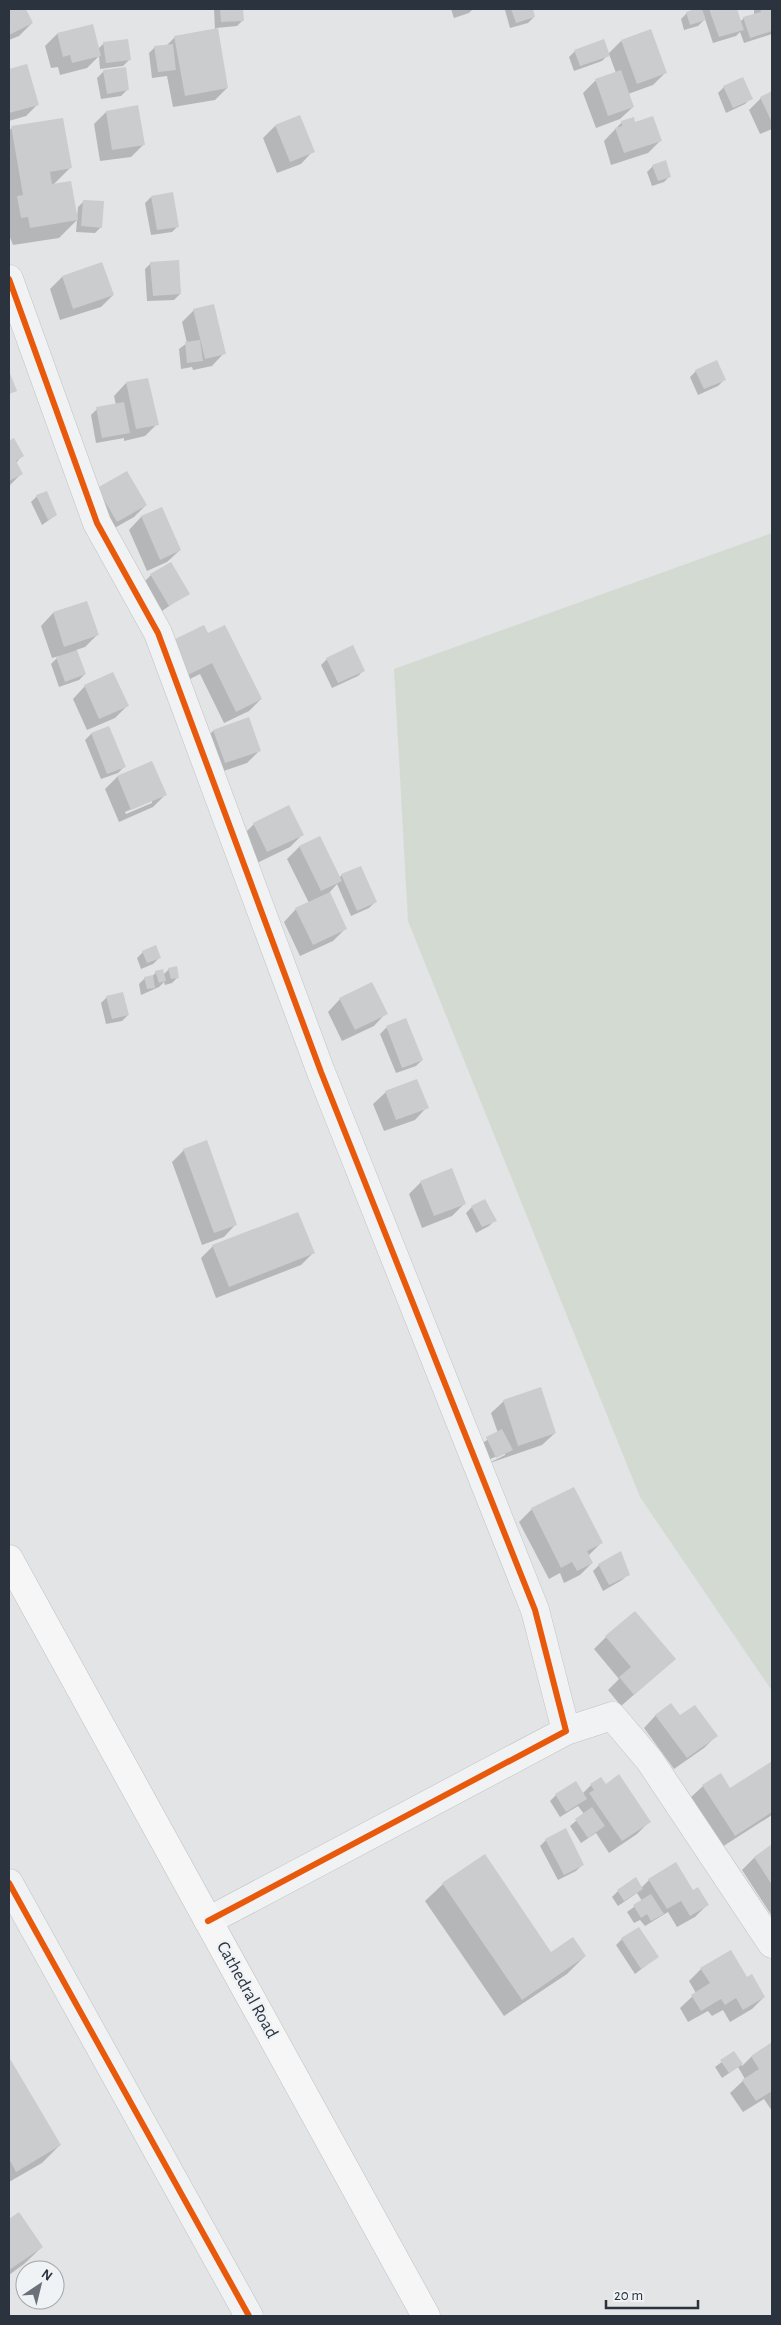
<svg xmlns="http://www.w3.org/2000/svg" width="781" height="2325" font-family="'Alegreya Sans',sans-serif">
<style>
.green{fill:#d3dad2}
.shadow{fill:#0003;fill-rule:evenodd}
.building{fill:#caccce}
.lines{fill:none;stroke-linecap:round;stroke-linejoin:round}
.minor-casing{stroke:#c0c2c4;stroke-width:29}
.major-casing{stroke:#bfc1c4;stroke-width:29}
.minor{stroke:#f1f2f4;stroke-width:28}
.major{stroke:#f6f6f6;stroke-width:28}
.cycleway-casing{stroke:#f0f3f6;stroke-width:9}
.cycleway{stroke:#e8590c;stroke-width:6}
.labels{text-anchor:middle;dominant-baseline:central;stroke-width:5;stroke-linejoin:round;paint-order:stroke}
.street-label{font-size:18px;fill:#2a333e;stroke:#f0f3f6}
</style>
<rect width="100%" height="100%" fill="#e2e4e6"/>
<path class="green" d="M772,533V1691L640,1497L408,921L394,669Z"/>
<path class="shadow" d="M9,9H25L32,23L19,36L9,40Z
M214,9H242L243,20L237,26L216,28L227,88L215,100L173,107L167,76L152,78L149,53L155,47L166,46L175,37L215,30Z
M451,9H473L469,13L454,18Z
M506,9H531L534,17L528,23L510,28L505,10Z
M699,9H736L740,22L744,18L754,15V9H772V34L744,43L740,32L736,36L713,43L705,19L698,26L684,30L681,19L687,13Z
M57,34L98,49L104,43L129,60L123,66L100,69L99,56L87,68L60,75L58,67L51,68L45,46Z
M621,41L666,72L653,85L628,94L633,107L620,119L596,128L583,93L595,81L616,73L609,54L602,61L574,71L569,57L575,51L608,54Z
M27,65L38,104L26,116L9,121V70Z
M103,72L127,90L121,96L101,99L97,78Z
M724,87L751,98L745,104L726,113L718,93Z
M772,93V129L760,134L749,110L761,98Z
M106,112L144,144L131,157L100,161L94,124Z
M622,122L634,123L660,141L648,153L611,165L604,141Z
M275,126L313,151L301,164L277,173L263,138Z
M12,128L71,167L53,185L77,218L78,207L84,201L101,227L95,233L76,232L77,220L59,238L13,245L9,235V130Z
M653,166L670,176L664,182L652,186L647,172Z
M151,197L178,226L172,232L151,235L145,203Z
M151,263L180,294L174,300L147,301L145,269Z
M62,277L113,295L101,307L60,320L50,289Z
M194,310L224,353L212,366L193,370L192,367L181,369L179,349L187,343L182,322Z
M696,371L724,380L718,386L698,395L690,377Z
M126,383L157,424L145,436L124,441V438L96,443L91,415L97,409L116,405L114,396Z
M13,439L22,456L16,463L21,474L9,486V442Z
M98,489L146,505L134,517L104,534Z
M37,496L56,515L42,525L31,502Z
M162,508L180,550L167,562L147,571L129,530L141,517Z
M151,575L188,593L162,611L145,581Z
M53,613L97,635L85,647L76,650L85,674L79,680L59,687L51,664L59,656L52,658L41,626Z
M208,635L261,699L249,711L224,723L200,674L176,686Z
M327,659L364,670L358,676L332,688L321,665Z
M85,686L127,706L115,718L87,730L73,699Z
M248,719L259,751L247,763L212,775L201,743L213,731Z
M108,727L124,767L118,773L101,779L85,740L91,734Z
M151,762L165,795L153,807L119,822L105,789L117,777ZM152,800V803L126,814L125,812Z
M254,824L302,835L290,847L255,864L242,836Z
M320,837L339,878L342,875L375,902L369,908L351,916L337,884L329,893L346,928L333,941L300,956L284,922L296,909L309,903L287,859L299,847Z
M143,952L159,958L153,964L141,969L137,958Z
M169,969L178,977L172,983L165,985L164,982L159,987L141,995L139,984L145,978L152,977L156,972L163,975Z
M107,997L128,1015L122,1021L106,1024L101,1003Z
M340,999L386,1013L374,1026L342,1041L328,1012Z
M406,1020L422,1060L416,1066L396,1073L380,1034L386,1028Z
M386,1092L427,1107L415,1120L384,1131L373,1104Z
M184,1150L236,1224L224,1237L202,1245L172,1162Z
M421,1182L465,1203L452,1216L422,1228L409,1194Z
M472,1207L495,1220L489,1226L476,1233L466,1213Z
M213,1246L313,1253L301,1265L216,1298L201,1258Z
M504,1401L555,1433L542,1445L490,1463L481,1444L498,1433L491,1413ZM505,1453V1455L491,1462L490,1459Z
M573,1488L601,1543L588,1556L592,1563L580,1575L564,1583L560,1573L549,1579L519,1522L532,1509Z
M599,1565L628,1574L622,1580L603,1591L593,1571Z
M606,1637L675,1659L621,1706L608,1690L619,1679L594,1649Z
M656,1715L680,1717L716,1736L704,1748L674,1769L644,1728Z
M772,1763V1815L722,1847L690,1798L703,1786L720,1775L730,1790Z
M591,1785H605L649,1822L637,1834L609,1853L596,1833L581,1843L570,1826L584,1814L578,1806L560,1817L550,1801L556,1795L582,1794Z
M546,1840L582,1865L576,1871L558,1880L540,1846Z
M772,1846V1916L742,1870L754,1858Z
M649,1880L693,1892L708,1904L695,1917L677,1927L668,1912L645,1926L640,1920L634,1923L627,1912L642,1901L637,1893L618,1906L612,1897L618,1891L641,1888Z
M443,1884L551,1953L585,1956L567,1974L504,2016L425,1901Z
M622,1939L657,1957L635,1974L616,1945Z
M701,1969L747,1979L764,1997L752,2009L730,2022L723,2010L712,2016L708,2011L688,2022L680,2008L696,1993L689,1981Z
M772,2043V2111L764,2099L743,2112L730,2093L745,2079L738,2067L722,2078L715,2067L734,2053L742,2066L751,2057Z
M9,2059L60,2145L42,2163L9,2182Z
M19,2213L42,2247L24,2264L9,2275V2220Z"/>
<path class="building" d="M9,9H26L33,23L9,35Z
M220,9H243L244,21L221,22Z
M511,9H533L535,17L516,23Z
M695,9H702L706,20L690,25L686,12Z
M709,9H737L744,30L719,37Z
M760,9H772V31L750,38L743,17L761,12Z
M93,24L101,56L72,63L70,55L63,57L57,33Z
M218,28L228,88L185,96L174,36Z
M651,29L667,73L637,84L621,40Z
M128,39L131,60L106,63L103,42Z
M604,39L610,56L580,66L574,50Z
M173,44L176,70L158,72L154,46Z
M27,64L39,105L9,113V69Z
M126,67L129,90L107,94L103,70Z
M621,70L634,107L608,116L595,79Z
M743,77L753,99L733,108L723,86Z
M772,91V123L760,97Z
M138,105L145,145L112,150L106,111Z
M300,115L315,152L290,162L275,125Z
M653,116L662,141L624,153L615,128L622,126L621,121L634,117L635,122Z
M63,118L72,168L50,172L52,184L71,181L78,220L30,228L28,217L21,218L17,196L23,195L11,126Z
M666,160L671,177L658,181L652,165Z
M173,192L179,227L157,230L151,196Z
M83,200L104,201L102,228L81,226Z
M179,260L181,294L153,296L150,262Z
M102,262L114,295L73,309L62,276Z
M214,304L226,354L205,359L193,309Z
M200,340L203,361L187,363L185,342Z
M717,360L726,380L704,389L695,370Z
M9,371L17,391L9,394Z
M148,378L159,425L136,429L126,382Z
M124,402L130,433L102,438L96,407Z
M14,438L24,456L16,461L23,474L9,481V441Z
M127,471L147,505L117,522L97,488Z
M47,491L57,515L48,520L36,495Z
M162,507L181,550L160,560L141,516Z
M171,562L190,594L169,606L150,574Z
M87,601L99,635L64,647L53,612Z
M204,625L208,633L225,625L262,699L236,712L212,663L188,675L171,641Z
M353,645L365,671L338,683L326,658Z
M77,650L86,674L65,682L56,657Z
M113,672L129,706L99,719L84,685Z
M249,717L261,751L225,763L213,730Z
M109,726L126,767L107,774L91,733Z
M152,761L167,795L131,810L117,776Z
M289,805L304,835L267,852L253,823Z
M320,836L342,881L321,891L299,846Z
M361,866L377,902L357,911L341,874Z
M330,892L347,929L313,945L295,908Z
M156,945L161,958L147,963L142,951Z
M177,966L179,978L171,979L168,968Z
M163,969L166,981L159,983L155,971Z
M153,975L155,988L147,989L144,977Z
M372,982L388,1014L355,1030L339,998Z
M123,992L129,1015L112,1019L106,996Z
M406,1018L423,1060L402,1068L386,1026Z
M417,1079L429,1108L396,1120L385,1091Z
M207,1140L237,1225L214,1233L183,1149Z
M452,1168L466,1204L434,1216L420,1181Z
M485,1199L497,1221L482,1227L471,1206Z
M298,1212L315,1253L229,1287L212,1245Z
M541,1387L556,1433L518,1446L503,1400Z
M502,1429L513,1450L496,1458L486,1437Z
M574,1487L603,1543L587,1551L593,1563L577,1571L572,1562L561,1568L531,1508Z
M621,1551L630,1575L609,1585L598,1564Z
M635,1611L676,1659L634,1695L619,1677L631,1667L605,1636Z
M671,1703L680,1715L695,1705L718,1736L687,1758L655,1715Z
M772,1761V1812L735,1836L702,1785L721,1773L730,1788Z
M619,1774L651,1822L622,1841L589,1793L594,1790L590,1784L601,1777L606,1784Z
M576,1781L587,1799L566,1812L555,1794Z
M592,1807L605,1826L588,1838L575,1819Z
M566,1828L584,1865L564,1875L545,1839Z
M772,1844V1885L754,1857Z
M485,1854L551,1952L573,1937L586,1956L522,2000L442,1883Z
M676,1862L693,1890L698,1887L709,1905L690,1916L681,1901L667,1909L648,1879Z
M636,1877L643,1889L624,1901L617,1890Z
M651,1894L664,1914L651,1921L647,1914L641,1918L633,1905Z
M639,1927L659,1957L641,1969L621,1938Z
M731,1950L747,1977L752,1974L765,1997L743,2010L736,1998L725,2005L721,1999L701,2011L691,1995L710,1983L700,1968Z
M772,2042V2091L756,2101L742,2080L759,2069L751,2056Z
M734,2051L743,2064L729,2073L720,2060Z
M9,2057L61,2145L16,2172L9,2159Z
M19,2212L43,2247L9,2270V2219Z"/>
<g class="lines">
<g class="minor-casing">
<path id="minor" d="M9,279L97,523L158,633L321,1072L535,1610L566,1731L208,1921
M566,1731L612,1716L650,1761L772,1944
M9,1883L249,2316"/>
</g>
<g class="major-casing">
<path id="major" d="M9,1559L426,2316"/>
</g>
<use href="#minor" class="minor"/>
<use href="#major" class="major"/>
<g class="cycleway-casing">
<path id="cycleway" d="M9,279L97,523L158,633L321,1072L535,1610L566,1731L208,1921
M9,1883L249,2316"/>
</g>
<use href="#cycleway" class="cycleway"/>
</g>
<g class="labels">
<g class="street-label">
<text transform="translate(247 1990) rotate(61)">Cathedral Road</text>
</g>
</g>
<rect width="781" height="2325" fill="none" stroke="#2a333e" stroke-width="20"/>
<g transform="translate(40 2285) rotate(35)"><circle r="24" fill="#f0f3f6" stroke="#a1a6ac"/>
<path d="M0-4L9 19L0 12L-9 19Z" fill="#6a7179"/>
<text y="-8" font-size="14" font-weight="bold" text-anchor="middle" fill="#2a333e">N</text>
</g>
<path d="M606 2300v8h92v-8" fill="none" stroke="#2a333e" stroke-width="2.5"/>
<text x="614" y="2300" font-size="15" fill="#2a333e" stroke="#f0f3f6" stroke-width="4" paint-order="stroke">20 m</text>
</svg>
